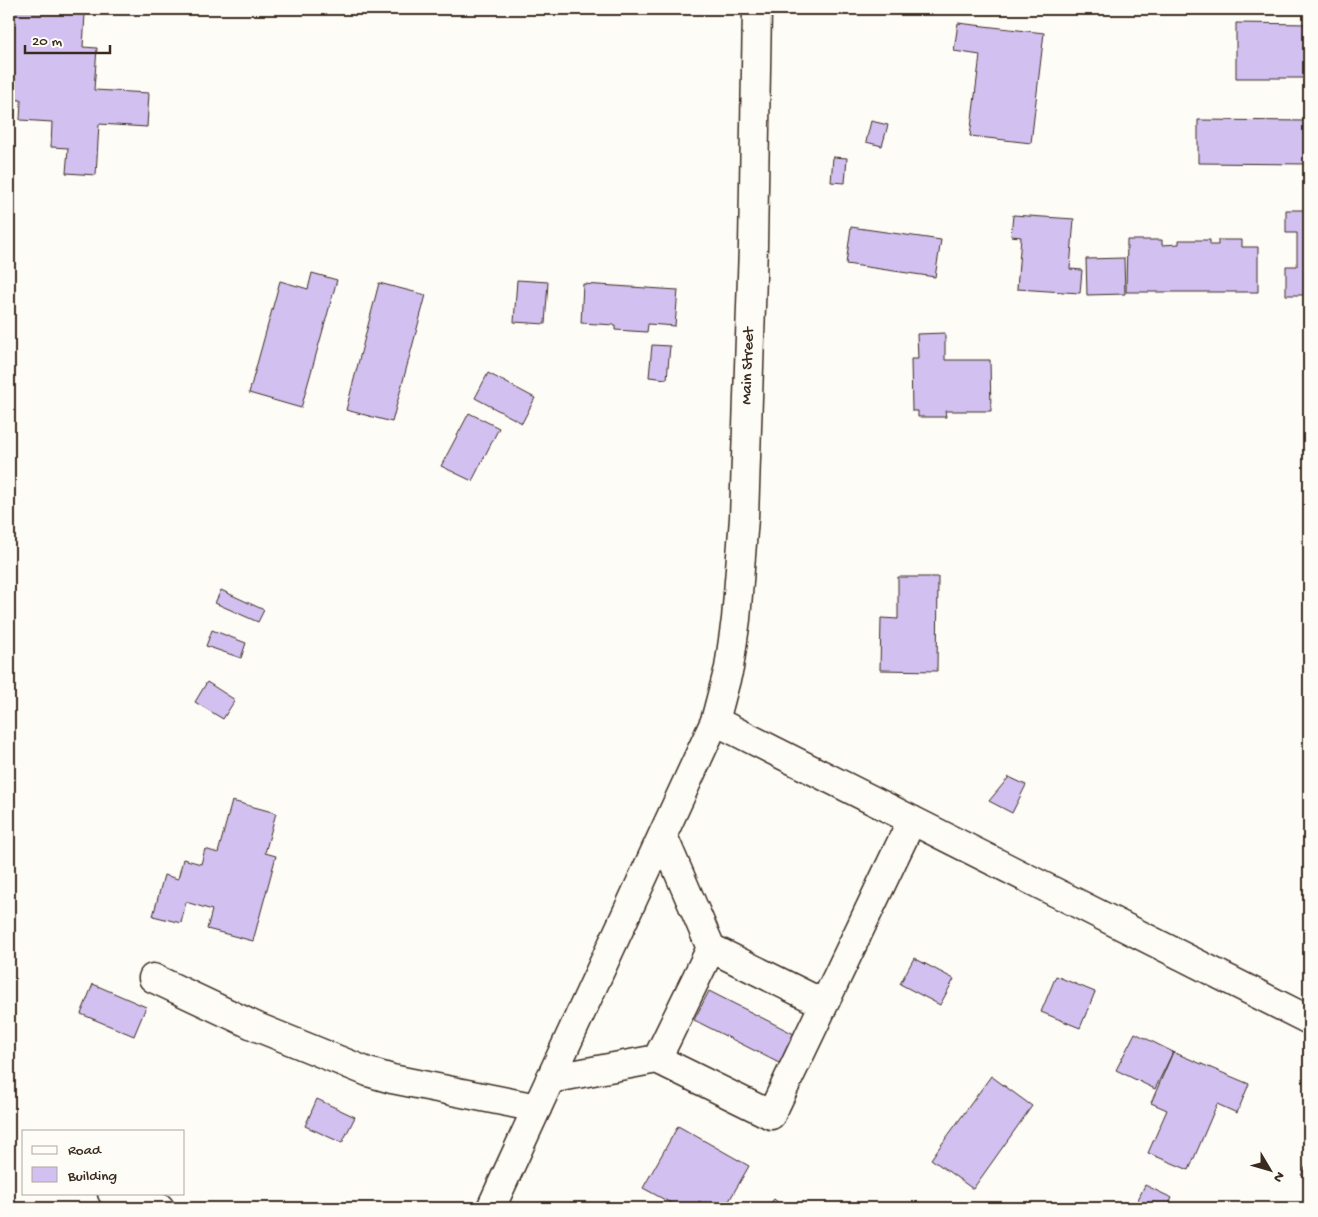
<svg xmlns="http://www.w3.org/2000/svg" width="1318" height="1217" font-family="'Gochi Hand',sans-serif">
<style>
.building{fill:#d2c0f0;stroke:#3b2a1e}
.lines{fill:none;stroke-linecap:round;stroke-linejoin:round}
.minor-casing{stroke:#3b2a1e;stroke-width:31}
.major-casing{stroke:#3b2a1e;stroke-width:31}
.minor{stroke:#fdfcf7;stroke-width:28}
.major{stroke:#fdfcf7;stroke-width:28}
.labels{text-anchor:middle;dominant-baseline:central;stroke-width:5;stroke-linejoin:round;paint-order:stroke}
.street-label{font-size:16px;fill:#3b2a1e;stroke:#fdfcf7}
</style>
<rect width="100%" height="100%" fill="#fdfcf7"/>
<filter id="ink" filterUnits="userSpaceOnUse"><feTurbulence type="fractalNoise" baseFrequency=".02" numOctaves="2"/><feDisplacementMap in="SourceGraphic" scale="10" xChannelSelector="R" yChannelSelector="G"/><feConvolveMatrix kernelMatrix="1 2 1 2 8 2 1 2 1" color-interpolation-filters="sRGB"/></filter>
<g filter="url(#ink)">
<path class="building" d="M15,9H71V13L85,14L83,47L97,48L94,90L149,93L147,127L99,124L96,175L66,173L68,148L51,147L52,122L20,120L21,100L9,99V44H13Z
M958,23L1044,33L1031,143L970,136L980,55L954,51Z
M1236,23L1309,24V78H1236Z
M1198,120L1309,121V164L1198,163Z
M871,121L888,125L882,146L866,142Z
M833,157L847,158L845,183L831,182Z
M1286,210H1309V295H1286V266H1297V233H1286Z
M1013,215L1074,219L1070,269L1082,270L1080,293L1017,289L1021,237L1011,236Z
M851,227L941,240L935,277L846,264Z
M1127,240H1162V245L1179,244V240H1210V245H1218V240H1242V247H1258V292H1126Z
M1124,258L1125,294L1087,295L1086,259Z
M312,273L337,280L301,408L249,393L280,281L308,289Z
M517,280L548,282L545,324L514,322Z
M379,283L426,295L392,422L346,410Z
M583,284L678,290L675,326L648,324L647,332L615,330V325L581,323Z
M945,333V360H990L991,411H945L946,417H918V411H912L911,359H918L917,334Z
M652,345L670,346L667,379L649,377Z
M488,373L535,398L522,423L475,398Z
M469,413L499,428L472,481L441,466Z
M898,577H938L937,671L880,670L881,618L898,619Z
M221,590L264,610L258,622L215,603Z
M212,630L246,643L241,658L206,646Z
M207,682L235,700L223,719L195,702Z
M1009,777L1026,785L1012,813L989,801Z
M232,801L276,813L265,853L276,856L253,941L207,929L212,910L186,902L181,923L153,916L164,875L178,879L183,859L201,864L205,849L218,853Z
M914,958L954,979L940,1005L900,984Z
M1056,976L1095,992L1080,1028L1041,1012Z
M93,984L146,1007L134,1036L81,1014Z
M709,991L798,1036L783,1065L694,1020Z
M1135,1033L1173,1052L1155,1089L1116,1070Z
M1173,1052L1249,1084L1237,1113L1217,1104L1189,1170L1148,1153L1167,1110L1151,1103Z
M991,1076L1032,1106L973,1189L931,1159Z
M317,1099L355,1117L342,1143L305,1126Z
M678,1126L749,1166L725,1208H711L699,1201L695,1208H680L643,1188Z
M1309,1161V1179L1301,1175Z
M1145,1185L1172,1198L1167,1208H1134Z
M774,1199L785,1208H766Z"/>
<g class="lines">
<g class="minor-casing">
<path id="minor" d="M715,721L1309,1020
M663,836L711,948
M153,978L257,1027L368,1072L392,1079L537,1108
M824,1004L711,948L657,1059L771,1115L912,820
M550,1079L657,1059
M112,1193L160,1208"/>
</g>
<g class="major-casing">
<path id="major" d="M491,1208L715,721L729,668L736,619L744,518L753,246L757,9"/>
</g>
<use href="#minor" class="minor"/>
<use href="#major" class="major"/>
</g>
</g>
<g class="labels">
<g class="street-label">
<text transform="translate(749 366) rotate(-88)">Main Street</text>
</g>
</g>
<rect width="1318" height="1217" fill="none" stroke="#fdfcf7" stroke-width="30"/>
<rect x="15" y="15" width="1288" height="1187" fill="none" stroke="#3b2a1e" stroke-width="2" filter="url(#ink)"/>
<rect x="22" y="1130" width="162" height="65" fill="#fdfcf7" stroke="#afa8a0"/>
<rect x="32" y="1146" width="25" height="8" fill="#fdfcf7" stroke="#afa8a0"/>
<text x="68" y="1154" font-size="15" fill="#3b2a1e">Road</text>
<rect x="32" y="1167" width="25" height="15" fill="#d2c0f0" stroke="#afa8a0"/>
<text x="68" y="1180" font-size="15" fill="#3b2a1e">Building</text>
<g transform="translate(1270 1170) rotate(128)" stroke="#fdfcf7" stroke-width="4" paint-order="stroke">
<path d="M0-4L9 19L0 12L-9 19Z" fill="#3b2a1e"/>
<text y="-8" font-size="14" font-weight="bold" text-anchor="middle" fill="#3b2a1e">N</text>
</g>
<path d="M25 45v8h85v-8" fill="none" stroke="#3b2a1e" stroke-width="2.5"/>
<text x="32" y="45" font-size="15" fill="#3b2a1e" stroke="#fdfcf7" stroke-width="4" paint-order="stroke">20 m</text>
</svg>
